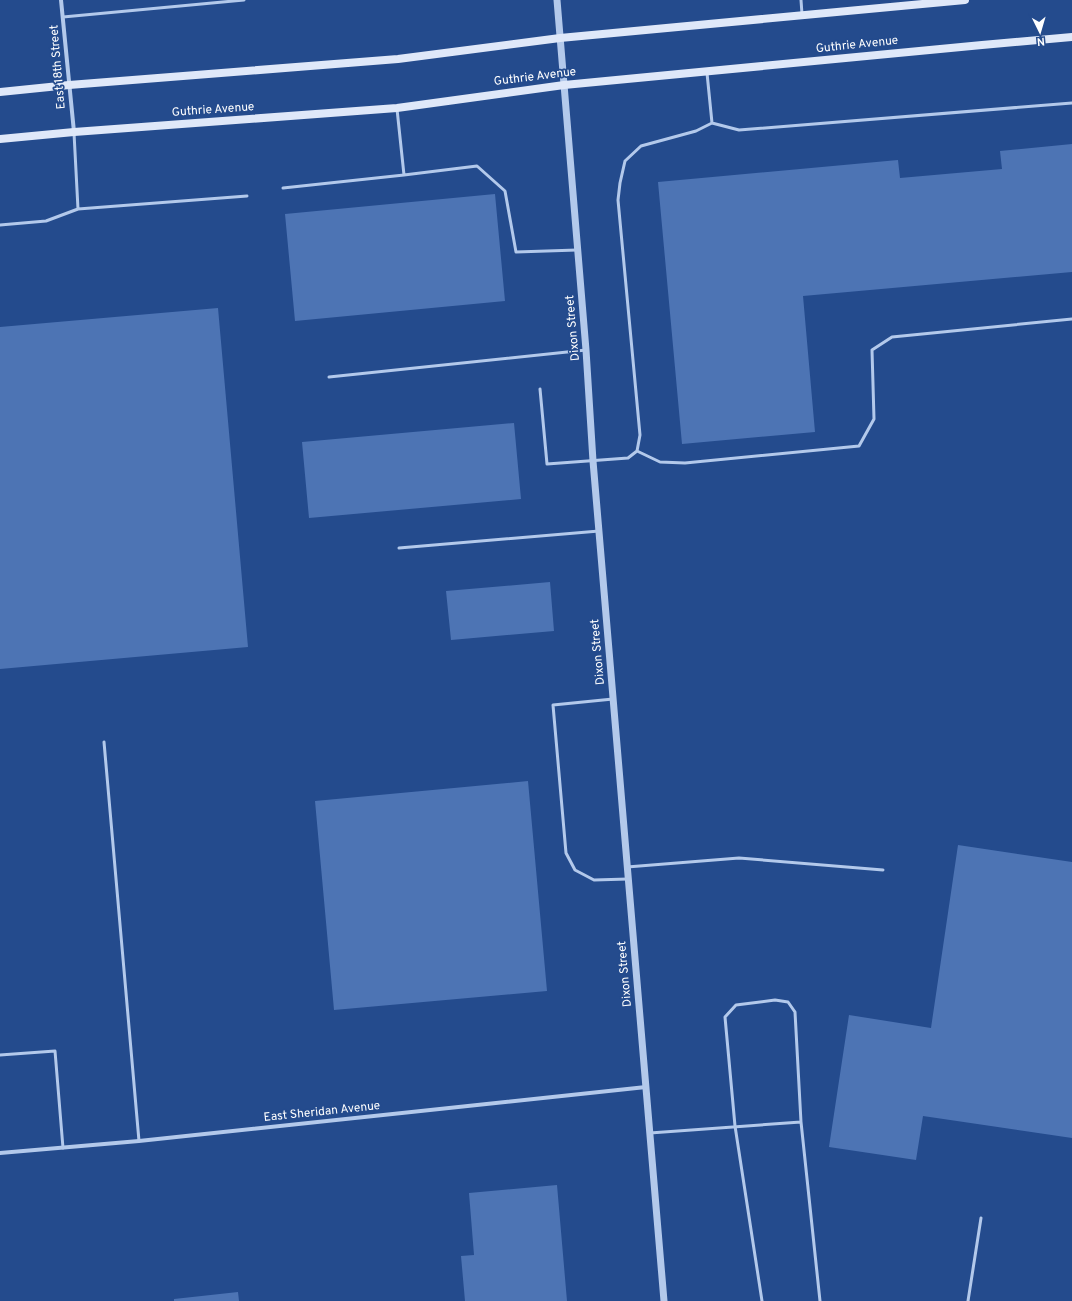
<svg xmlns="http://www.w3.org/2000/svg" width="1072" height="1301" font-family="Overpass,sans-serif">
<style>
.building{fill:#4d74b4}
.lines{fill:none;stroke-linecap:round;stroke-linejoin:round}
.service{stroke:#b3c9eb;stroke-width:3}
.minor{stroke:#b3c9eb;stroke-width:4}
.tertiary{stroke:#b3c9eb;stroke-width:7}
.secondary{stroke:#dfe8f9;stroke-width:8}
.labels{text-anchor:middle;dominant-baseline:central;stroke-width:3.5;stroke-linejoin:round;paint-order:stroke}
.street-label{font-size:12px;fill:#fff;stroke:#244b8d}
</style>
<rect width="100%" height="100%" fill="#244b8d"/>
<path class="building" d="M1072,144V272L803,296L815,432L682,444L658,182L898,160L900,178L1002,169L1000,151Z
M495,194L505,301L295,321L285,214Z
M218,308L248,647L0,669V327Z
M514,423L521,499L309,518L302,442Z
M550,582L554,631L451,640L446,591Z
M528,781L547,991L334,1010L315,801Z
M958,845L1072,862V1138L923,1116L916,1160L829,1147L849,1015L931,1028Z
M557,1185L567,1301H465L461,1256L474,1255L469,1193Z
M238,1292L239,1301H174V1299Z"/>
<g class="lines">
<path class="service" d="M801,0L802,14
M63,17L244,0
M707,73L712,123L739,130L1072,103
M397,109L404,175
M283,188L404,175L477,166L505,191L516,252L577,250
M78,209L247,196
M0,225L46,221L78,209L74,133
M329,377L586,350
M540,389L547,464L628,458L637,451L640,435L618,200L620,183L625,161L641,146L696,131L712,123
M637,451L660,462L685,463L859,446L874,419L872,350L892,337L1072,319
M399,548L599,531
M613,699L553,705L566,853L575,870L594,880L628,879
M104,742L139,1141
M627,867L739,858L883,870
M0,1055L55,1051L63,1148
M650,1133L801,1122L820,1301
M762,1301L735,1126L725,1017L736,1005L775,1000L788,1002L795,1012L801,1122
M968,1301L981,1218"/>
<path class="minor" d="M61,0L74,132
M0,1153L139,1141L646,1087"/>
<path class="tertiary" d="M557,0L586,350L593,461L664,1301"/>
<path class="secondary" d="M0,92L69,85L398,59L560,38L965,0
M0,139L74,132L397,108L564,85L982,45L1072,37"/>
</g>
<g class="labels">
<g class="street-label">
<text transform="translate(857 45) rotate(-6)">Guthrie Avenue</text>
<text transform="translate(58 67) rotate(-95)">East 18th Street</text>
<text transform="translate(535 77) rotate(-7)">Guthrie Avenue</text>
<text transform="translate(213 110) rotate(-4)">Guthrie Avenue</text>
<text transform="translate(573 328) rotate(-95)">Dixon Street</text>
<text transform="translate(598 652) rotate(-95)">Dixon Street</text>
<text transform="translate(625 974) rotate(-95)">Dixon Street</text>
<text transform="translate(322 1112) rotate(-6)">East Sheridan Avenue</text>
</g>
</g>
<g transform="translate(1040 32) rotate(175)" stroke="#244b8d" stroke-width="3" paint-order="stroke">
<path d="M0-3L7 15L0 10L-7 15Z" fill="#ffffff"/>
<text y="-6" font-size="11" font-weight="bold" text-anchor="middle" fill="#ffffff">N</text>
</g>
</svg>
